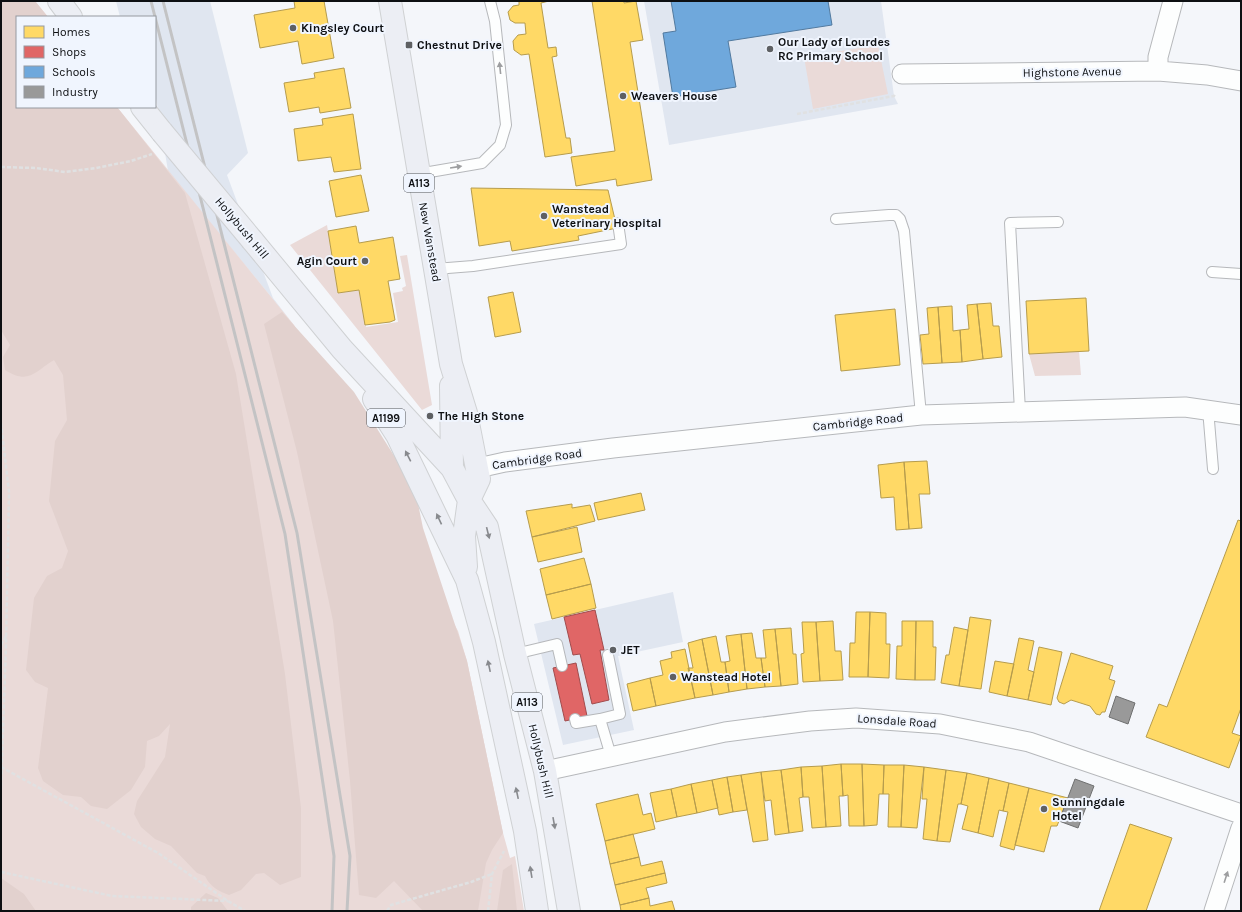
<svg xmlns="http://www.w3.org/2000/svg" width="1242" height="912" font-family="Karla,sans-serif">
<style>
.built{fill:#e0e6f0}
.green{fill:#eadad8}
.forest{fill:#e2d1ce}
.homes{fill:#ffd966;stroke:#b69c4d}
.shops{fill:#e06666;stroke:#a14c4d}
.schools{fill:#6fa8dc;stroke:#527a9f}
.industry{fill:#999;stroke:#6f7070}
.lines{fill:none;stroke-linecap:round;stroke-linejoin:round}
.service-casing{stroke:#b6b8bb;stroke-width:12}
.minor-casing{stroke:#b6b8bb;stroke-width:21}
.primary-casing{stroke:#cfd1d3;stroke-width:24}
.path{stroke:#e0e1e2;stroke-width:2.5;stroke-dasharray:4 2;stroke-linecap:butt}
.service{stroke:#fdfefe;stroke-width:10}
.minor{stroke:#fdfefe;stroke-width:19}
.primary{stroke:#eceef4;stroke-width:22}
.rail{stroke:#c3c3c4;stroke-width:3}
.primary-bridge-casing{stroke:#cfd1d3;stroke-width:24;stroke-linecap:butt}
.primary-bridge{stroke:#eceef4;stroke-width:22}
.oneway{fill:#9d9ea0}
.oneway2{fill:#888a8e}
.poi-dot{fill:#5e6063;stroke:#f0f5fe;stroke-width:1.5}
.labels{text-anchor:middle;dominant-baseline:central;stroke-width:4;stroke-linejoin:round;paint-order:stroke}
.shield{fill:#f0f5fe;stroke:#515459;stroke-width:1}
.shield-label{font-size:11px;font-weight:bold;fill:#0d0f12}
.poi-label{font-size:12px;font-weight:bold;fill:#0d0f12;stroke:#f0f5fe;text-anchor:start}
.street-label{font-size:12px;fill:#0d0f12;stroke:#f0f5fe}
</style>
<rect width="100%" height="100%" fill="#f4f6fa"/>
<path class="built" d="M116,1H210L248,153L227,175L273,298L294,325L168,171L155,92V17H120Z
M644,1H881L894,96L898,104L669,145Z
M673,592L683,642L618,656L634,730L563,745L534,624Z"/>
<path class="green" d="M1,1H35L48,17H17V107H117L294,325L458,631L467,661L503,833L510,858L515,856L524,911H1Z
M878,45L888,94L813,109L804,57Z
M327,225L338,293L359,290L366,327L398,322L393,293L403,291L402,288L406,286L400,256L407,255L432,405L422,410L290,245Z
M1079,351L1081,375L1035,376L1029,354Z"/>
<path class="forest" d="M1,1H35L48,17H17V107H117L185,193L236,374L285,674L301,808V877L280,885L264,873L256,874L241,890L229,895C219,891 210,887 205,876L197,873L171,846L155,839L141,827L134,814L137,801L165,757L170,724L159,736L147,741L145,767L131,790L107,809L91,806L81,797L63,795L43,781L38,768L48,688L35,682L26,670L34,598L47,576L62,568L68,551L49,501L55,441L67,420L63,375L54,360C34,372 29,385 5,370L3,357L10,345L1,330Z
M282,312L354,392L415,489L423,528L467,661L503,833L492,850L486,863L478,911H423L394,881L376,898L359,895L350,781L333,621L297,452L264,324Z
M512,864L517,911H497L503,870Z
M1,878L24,894L36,911H1Z
M206,893L218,898L228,911H191V907Z"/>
<path class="homes" d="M294,1H324L334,58L302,64L298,41L260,48L254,15L295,8Z
M519,1H549L541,3L548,48L556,47L557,56L552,57L566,138H570L572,153L545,157L529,54L521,55L514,50L513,41L518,35L526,34L525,23H515L510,20L508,12L513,6L519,5Z
M592,1H624V3L636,1L643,40L630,42L652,180L617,186L616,179L576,186L571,157L615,151Z
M344,68L351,108L320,113L319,107L289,112L284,83L315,78L314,73Z
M353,114L361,169L334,172L331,157L298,161L294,129L323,125L322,119Z
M361,175L369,211L336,217L329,181Z
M471,188L608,190L617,228L578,236L579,240L512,251L510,241L479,246Z
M356,226L359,243L393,237L400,279L388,281L395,320L390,322L365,325L359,290L338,293L328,231Z
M513,292L521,332L495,337L488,297Z
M1086,298L1089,351L1029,354L1026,301Z
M991,303L993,326H999L1002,357L983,359L977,304Z
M977,304L983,359L962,362L960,330L969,329L967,305Z
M952,306L953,331L960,330L962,362L942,363L938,307Z
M938,307L942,363L923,364L920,335L929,334L927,308Z
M895,309L900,365L841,371L835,315Z
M927,461L930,494H919L922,528L909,529L904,462Z
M904,462L909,529L896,530L894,497L881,498L878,465Z
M641,493L645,510L598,520L594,503Z
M572,504V508L590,505L595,521L532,537L526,511Z
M1238,520L1241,521V708L1232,733L1241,736L1229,768L1146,737L1159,704L1167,707Z
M577,527L582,552L538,562L532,537Z
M584,558L591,584L546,595L540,569Z
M591,584L596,608L552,619L546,595Z
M856,612H870L868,677H849L850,643H855Z
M870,612L886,613V644H890L889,678L868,677Z
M970,617L991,620L981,689L959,686Z
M833,621L835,651H841L843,680L820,681L816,622Z
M902,621H916L915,680L896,679L897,646H902Z
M916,621H933V647H936L935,680H915Z
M802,622H816L820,681L803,682L801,654L804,653Z
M954,627L968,630L959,686L941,683L946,655H949Z
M791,628L793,654H796L798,684L781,686L775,629Z
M775,629L781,686L765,687L761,658H766L763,630Z
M752,633L756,658H761L765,687L747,689L741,634Z
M741,634L747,689L729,692L725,662L730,661L726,636Z
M716,636L721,662H725L729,692L713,695L702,639Z
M1019,638L1034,641L1028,670L1034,672L1028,700L1007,696Z
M702,639L713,695L695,698L688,668H693L688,643Z
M1039,647L1062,652L1051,705L1028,700Z
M685,649L695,698L656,706L650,678L663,675L660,661L672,658L671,652Z
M1071,653L1113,666L1109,679L1115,681L1105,712H1102L1100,715L1096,714L1090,706L1071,700L1064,704L1059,702L1057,698Z
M995,661L1014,664L1007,696L989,692Z
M650,678L656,706L633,711L627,684Z
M841,764H862L864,826H849L848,795L843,796Z
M841,764L843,796H839L841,826L826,827L822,766Z
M862,764L884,765L883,794H879L877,825L864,826Z
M884,765H904L901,827H888L889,794H883Z
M904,765L924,767L917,828L901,827Z
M822,766L826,827L812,828L809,797H803L801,767Z
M801,767L803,797L799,798L803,831L789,833L781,770Z
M924,767L946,770L937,841L923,839L927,799H922Z
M781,770L789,833L775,835L771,800L765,801L761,772Z
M946,770L967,773L961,804H958L950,842L937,841Z
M761,772L768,840L753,842L741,775Z
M967,773L989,778L978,833L962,829L968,806L961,804Z
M741,775L747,810L733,812L727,777Z
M727,777L733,812L719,815L712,780Z
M989,778L1009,783L1003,811L999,810L993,837L978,833Z
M712,780L718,808L697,813L691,784Z
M1009,783L1029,788L1014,850L1000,846L1008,812L1003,811Z
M691,784L697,813L677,817L671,789Z
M1029,788L1068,798L1057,826H1051L1044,852L1015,845Z
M671,789L677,817L656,822L650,793Z
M638,794L643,815L651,813L655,829L605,841L596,804Z
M1130,824L1172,838L1146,911H1099Z
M633,834L639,857L610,864L605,841Z
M639,857L641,866L662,861L665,873L615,885L610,864Z
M665,873L667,883L646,888L649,898L620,905L615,885Z
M649,898L650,906L672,901L675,911H621L620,905Z"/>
<path class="shops" d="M595,610L604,650H600L609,700L592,704L580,654L573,655L564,617Z
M576,663L587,716L565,721L553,668Z"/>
<path class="schools" d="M671,1H828L832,25L728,41L736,87L673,97L663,33L676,31Z"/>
<path class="industry" d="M1116,696L1135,703L1128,724L1109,717Z
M1075,779L1094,786L1078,828L1059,821Z"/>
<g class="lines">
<g class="service-casing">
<path id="service" d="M418,174L482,163L500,145L506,125L495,21L490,1
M836,219L889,215H896L900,219L904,231L921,415
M435,269L473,266L621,244L618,223
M1212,272L1241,274
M1208,409L1213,469
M1020,411L1010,223L1058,222
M515,654L557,644L562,666
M575,719L576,723L600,719L611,756
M600,719L620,714L608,655"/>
</g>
<g class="minor-casing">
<path id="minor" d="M1158,71V57L1173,1
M902,74L1158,71L1207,75L1241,81
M478,468L505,462L613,448L921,415L1185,407L1241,415
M545,771L725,732L810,721L856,718L940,724L1029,742L1241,814
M1214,911L1241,828"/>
</g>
<g class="primary-casing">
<path id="primary" d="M59,1L71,17
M390,1L451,364L466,413L479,479L469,500L464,536L466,567
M142,107L162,132
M252,240L342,349L452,468L469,500L487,527L515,654L545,771L569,911
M451,386L452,468
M374,399L397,435L467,580L484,642L525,831L537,911"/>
</g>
<path class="path" d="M797,114L894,96L895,94
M1,167L36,168L65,172L96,168L131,161L152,154
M1,423L9,492L6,645L1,789
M1,645L6,636
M1,767L158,853L228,901L245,911
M1,872L112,896L228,901
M387,911L391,905L471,882L492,874
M488,911L492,874L504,851"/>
<use href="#service" class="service"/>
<use href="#minor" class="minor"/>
<use href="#primary" class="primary"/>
<path class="rail" d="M151,1L285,534L334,856L332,911
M163,1L297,533L350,856L347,911"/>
<g class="primary-bridge-casing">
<path id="primary-bridge" d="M162,132L252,240"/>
</g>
<use href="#primary-bridge" class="primary-bridge"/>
</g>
<defs><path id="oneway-solid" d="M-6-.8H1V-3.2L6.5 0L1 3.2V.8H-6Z"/></defs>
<g class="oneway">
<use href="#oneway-solid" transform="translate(500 68) rotate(-96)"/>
<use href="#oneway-solid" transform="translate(456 167) rotate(-9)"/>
<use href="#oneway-solid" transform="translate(1226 877) rotate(-72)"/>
</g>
<g class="oneway2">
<use href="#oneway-solid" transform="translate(408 456) rotate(-117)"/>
<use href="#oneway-solid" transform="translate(439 519) rotate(-115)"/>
<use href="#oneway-solid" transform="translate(488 533) rotate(76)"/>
<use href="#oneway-solid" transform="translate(489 666) rotate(-102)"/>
<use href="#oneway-solid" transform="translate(517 793) rotate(-102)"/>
<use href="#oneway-solid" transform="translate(554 823) rotate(80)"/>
<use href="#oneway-solid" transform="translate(531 872) rotate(-99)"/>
</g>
<g class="poi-dot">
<circle cx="293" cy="28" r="4"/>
<rect x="405" y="41" width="8" height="8" rx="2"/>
<circle cx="770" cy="49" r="4"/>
<circle cx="623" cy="96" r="4"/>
<circle cx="544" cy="216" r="4"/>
<circle cx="365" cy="261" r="4"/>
<circle cx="430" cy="416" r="4"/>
<circle cx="613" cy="650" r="4"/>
<circle cx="673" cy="677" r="4"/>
<circle cx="1044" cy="809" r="4"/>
</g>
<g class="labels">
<g class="shield">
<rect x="404" y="174" width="30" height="18" rx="3"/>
<rect x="367" y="409" width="38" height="18" rx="3"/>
<rect x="512" y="693" width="30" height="18" rx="3"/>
</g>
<g class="shield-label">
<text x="419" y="183">A113</text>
<text x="386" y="418">A1199</text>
<text x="527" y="702">A113</text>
</g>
<g class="poi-label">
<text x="301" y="28">Kingsley Court</text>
<text x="778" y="42">Our Lady of Lourdes<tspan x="778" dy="14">RC Primary School</tspan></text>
<text x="417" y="45">Chestnut Drive</text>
<text x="631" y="96">Weavers House</text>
<text x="552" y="209">Wanstead<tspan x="552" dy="14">Veterinary Hospital</tspan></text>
<text x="357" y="261" text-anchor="end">Agin Court</text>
<text x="438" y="416">The High Stone</text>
<text x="621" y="650">JET</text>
<text x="681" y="677">Wanstead Hotel</text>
<text x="1052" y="802">Sunningdale<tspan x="1052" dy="14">Hotel</tspan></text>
</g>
<g class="street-label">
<text transform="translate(1072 72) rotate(-1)">Highstone Avenue</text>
<text transform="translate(242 228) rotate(50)">Hollybush Hill</text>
<text transform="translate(430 242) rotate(80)">New Wanstead</text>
<text transform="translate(858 422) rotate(-6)">Cambridge Road</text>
<text transform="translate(537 459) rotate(-8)">Cambridge Road</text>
<text transform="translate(897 721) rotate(4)">Lonsdale Road</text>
<text transform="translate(541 761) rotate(77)">Hollybush Hill</text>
</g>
</g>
<rect width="1242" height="912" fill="none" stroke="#0d0f12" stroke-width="4"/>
<rect x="16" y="16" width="140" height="92" fill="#f0f5fe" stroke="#9599a0"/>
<rect x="24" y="26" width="20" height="12" fill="#ffd966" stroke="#9599a0"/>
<text x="52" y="36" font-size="12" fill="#0d0f12">Homes</text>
<rect x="24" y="46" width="20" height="12" fill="#e06666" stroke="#9599a0"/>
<text x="52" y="56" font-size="12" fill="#0d0f12">Shops</text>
<rect x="24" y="66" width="20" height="12" fill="#6fa8dc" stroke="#9599a0"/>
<text x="52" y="76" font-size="12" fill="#0d0f12">Schools</text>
<rect x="24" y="86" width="20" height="12" fill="#999999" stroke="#9599a0"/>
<text x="52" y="96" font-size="12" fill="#0d0f12">Industry</text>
</svg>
